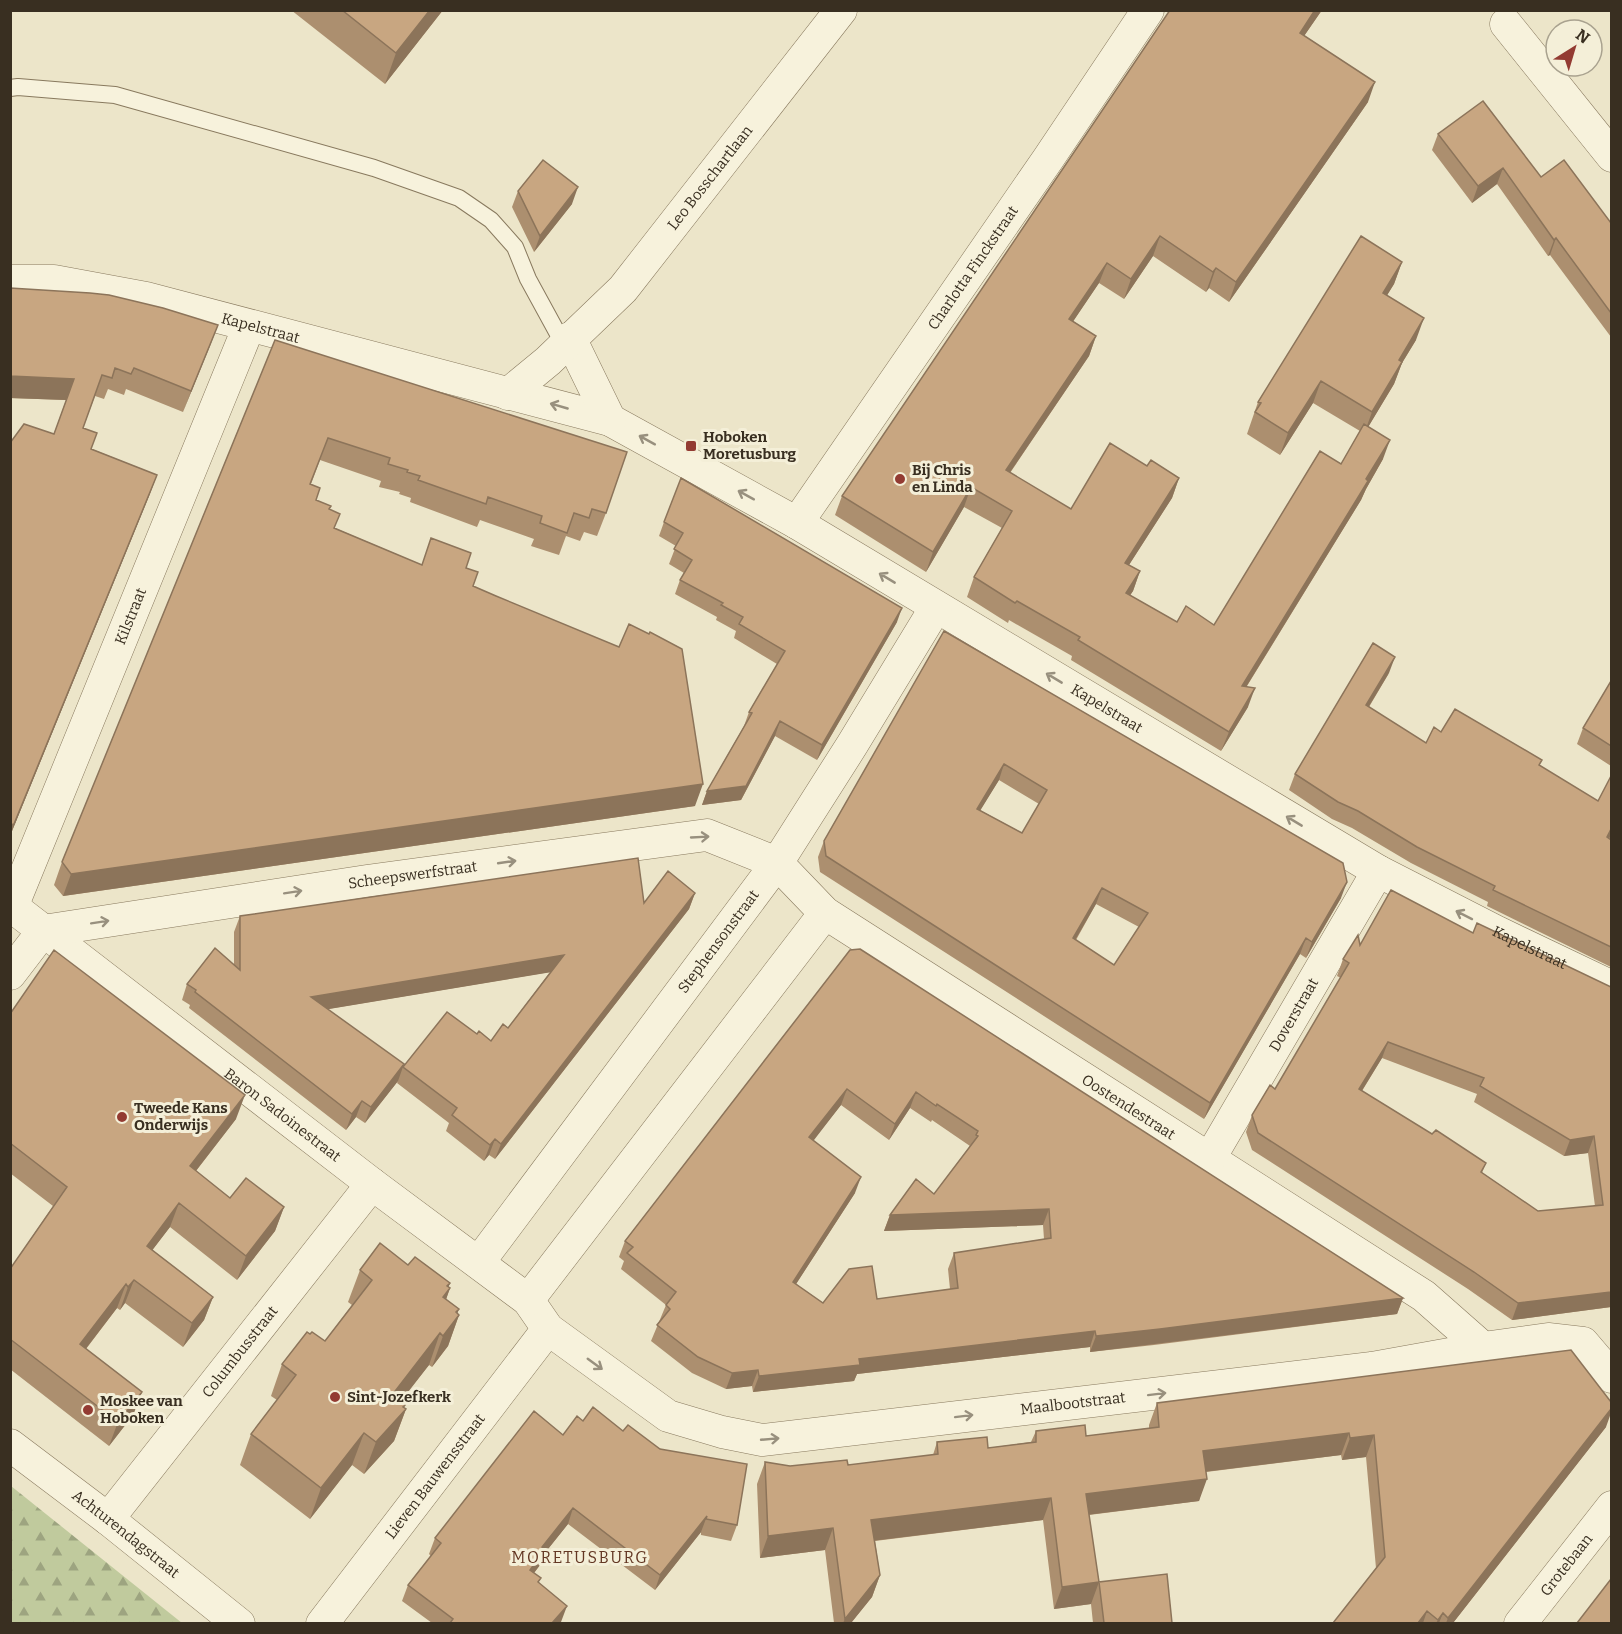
<svg xmlns="http://www.w3.org/2000/svg" width="1622" height="1634" font-family="Bitter,serif">
<style>
.forest{fill:url(#forest-firs)}
.lines{fill:none;stroke-linecap:round;stroke-linejoin:round}
.lane-casing{stroke:#88795e;stroke-width:18}
.street-casing{stroke:#88795e;stroke-width:33}
.lane{stroke:#f7f2dc;stroke-width:16}
.street{stroke:#f7f2dc;stroke-width:32}
.wall{fill:#ac8f6f;fill-rule:evenodd}
.shaded-wall{fill:#8c745a}
.building{fill:#c8a681;stroke:#8c745a;stroke-width:1.5;fill-rule:evenodd}
.oneway{stroke:#98907e}
.poi-dot{fill:#933b32;stroke:#f4efd8;stroke-width:2}
.labels{text-anchor:middle;dominant-baseline:central;stroke-width:6;stroke-linejoin:round;paint-order:stroke}
.street-label{font-size:15px;fill:#392f21;stroke:#f4efd8}
.poi-label{font-size:15px;font-weight:bold;fill:#392f21;stroke:#f4efd8;text-anchor:start}
.neighbourhood-label{font-size:16px;letter-spacing:1.5px;fill:#633723;stroke:#f4efd8}
</style>
<defs>
<pattern id="forest-firs" width="22" height="20" patternUnits="userSpaceOnUse" patternTransform="scale(1.5)"><rect width="22" height="20" fill="#c0ca9d"/><path d="M5 1l3.5 6h-7zM16 11l3.5 6h-7z" fill="#9da480"/></pattern>
</defs>
<rect width="100%" height="100%" fill="#ece5c9"/>
<path class="forest" d="M11,1486L182,1623H11Z"/>
<g class="lines">
<g class="lane-casing">
<path id="lane" d="M10,88L18,87L115,95L374,168L459,198L491,220L515,247L528,279L564,345"/>
</g>
<g class="street-casing">
<g id="street">
<path d="M1506,24L1612,156"/>
<path id="s1" d="M10,281H54L146,298L610,420L797,523L1378,871L1497,932L1612,987"/>
<path d="M570,338L610,420"/>
<path id="s2" d="M508,394L548,361L623,289L841,10"/>
<path id="s3" d="M797,523L1048,159L1148,10"/>
<path id="s4" d="M10,905L372,1184L528,1300L548,1329L668,1416L722,1432L762,1440L1372,1368L1483,1348L1548,1339L1583,1343L1612,1377"/>
<path id="s5" d="M12,907L249,326"/>
<path id="s6" d="M10,974L43,931L367,881L707,835L777,863L825,913L1424,1296L1483,1348"/>
<path id="s7" d="M1210,1158L1378,871"/>
<path id="s8" d="M479,1262L777,863L852,745L936,607"/>
<path d="M528,1300L825,913"/>
<path id="s9" d="M10,1445L108,1519L239,1624"/>
<path id="s10" d="M108,1519L372,1184"/>
<path id="s11" d="M322,1624L548,1329"/>
<path id="s12" d="M1520,1624L1612,1507"/>
</g>
</g>
<use href="#lane" class="lane"/>
<use href="#street" class="street"/>
</g>
<path class="wall" d="M291,10H443L385,84Z
M1170,10H1322L1304,36L1368,102L1229,302L1209,288L1206,292L1153,256L1124,299L1099,283L1073,321L1096,336L1089,356L1010,473L1071,509L1147,466L1179,478L1172,498L1129,565L1140,571L1133,591L1130,595L1177,622L1214,625L1341,464L1360,431L1313,403L1280,455L1247,434L1258,402L1402,262L1394,284L1387,295L1416,340L1402,363L1394,384L1368,427L1383,459L1366,489L1361,500L1247,686L1248,707L1221,751L1071,660L1072,656L1009,620L1008,623L967,597L974,577L1002,528L964,507L926,572L835,515L842,496Z
M1438,134L1541,177L1611,223V337L1550,255L1548,256L1497,184L1472,203L1432,150Z
M518,191L572,204L534,252L512,207Z
M10,288L218,325L183,412L126,389L124,395L108,389L104,399L95,396L83,428L92,449L157,475L149,496L10,836V443L54,434L66,400L10,398Z
M275,340L606,513L597,536L584,532L580,541L566,536L559,555L531,546L534,539L480,520L477,527L410,502L411,498L399,494L400,492L379,487L381,481L320,460L311,484L316,500L330,509L335,528L422,565L431,538L466,568L473,586L695,806L63,896L54,885L62,862Z
M664,522L897,622L817,760L775,736L741,800L702,805L707,791L744,726L749,712L777,664L734,638L736,631L716,620L717,617L675,594L680,580L684,573L669,564L676,546L659,536Z
M944,631L1341,898L1306,958L1300,954L1204,1119L820,872L818,857L824,841ZM999,780L1039,804L1022,833L980,810ZM1096,904L1139,927L1114,965L1076,940Z
M1389,673L1369,707L1426,743L1441,732L1540,766L1611,835L1610,838L1611,840V967L1487,906L1488,902L1411,863L1352,828L1332,819L1289,790L1295,774Z
M1611,681V766L1577,744L1583,728Z
M695,893L689,909L495,1159L489,1155L484,1161L446,1131L449,1123L397,1083L398,1081L365,1123L356,1117L346,1130L189,1008L190,1005L182,1000L187,984L234,965V932L240,916L644,903ZM550,972L508,1028L491,1041L477,1034L404,1066L328,1009Z
M1473,933L1611,987V1307L1512,1320L1468,1289L1252,1150L1246,1132L1252,1115L1275,1089L1341,978L1337,976L1343,959L1360,945ZM1382,1058L1477,1094L1474,1102L1564,1156L1588,1153L1595,1206L1538,1211L1482,1173L1486,1163L1432,1134L1362,1091Z
M850,950L1403,1298L1397,1314L1154,1345L1090,1352V1347L857,1374L854,1381L753,1392L752,1386L726,1389L692,1373L651,1341L666,1305L621,1269L624,1261L619,1257L625,1241ZM841,1105L889,1140L910,1108L931,1122L932,1120L970,1146L934,1194L890,1215L884,1231L1043,1225L1044,1239L954,1253L948,1269L950,1289L877,1299L823,1303L796,1284L855,1193L813,1140Z
M10,1014L236,1119L196,1171L230,1198L284,1207L275,1231L237,1280L170,1227L152,1250L213,1297L204,1320L183,1347L125,1303L120,1310L117,1308L86,1349L142,1392L133,1415L109,1446L10,1369V1269L53,1206L10,1173Z
M408,1265L450,1283L448,1287L450,1288L446,1299L459,1315L448,1346L432,1367L429,1365L400,1401L405,1405L404,1408L406,1409L394,1441L364,1474L352,1465L310,1519L240,1465L251,1434L277,1400L271,1396L282,1364L310,1334L325,1341L352,1305L348,1302L360,1270Z
M1157,1403L1606,1427L1453,1623H1333L1376,1568L1366,1457L1342,1460L1341,1455L1206,1472L1199,1501L1089,1515L1099,1582L1172,1623H1093L1091,1604L1054,1609L1043,1520L875,1541L880,1575L872,1597L851,1623H834L825,1550L760,1558L757,1484L765,1462L790,1466L848,1465L933,1455L937,1442L988,1448L1031,1442L1036,1431L1086,1436L1149,1428V1425Z
M563,1435L737,1525L731,1541L701,1535V1532L655,1590L568,1524L544,1554L540,1565L534,1573L561,1622L560,1623H432L402,1601L408,1585L431,1556L429,1554L435,1538Z"/>
<path class="shaded-wall" d="M430,10H443L385,84L396,53Z
M1315,10H1322L1293,52L1300,33Z
M1375,82L1368,102L1229,302L1236,282Z
M1503,168L1497,184L1472,203L1478,186Z
M578,187L572,204L534,252L540,236Z
M1160,236L1153,256L1124,299L1131,279Z
M1556,238L1550,255L1548,256L1554,240Z
M1402,262L1394,284L1375,315L1383,293Z
M1107,263L1099,283L1062,338L1069,319Z
M1216,268L1209,288L1206,292L1213,272Z
M1424,318L1416,340L1402,363L1394,384L1364,434L1372,412L1399,360Z
M218,325L210,346L183,412L191,391Z
M1096,336L1089,356L998,490L1006,470Z
M10,376L74,379L66,400L10,398Z
M1321,381L1313,403L1280,455L1288,433Z
M1390,440L1383,459L1366,489L1361,500L1235,705L1242,686Z
M157,475L149,496L10,836V825Z
M1179,478L1172,498L1118,582L1125,563Z
M971,487L964,507L926,572L933,552Z
M1140,571L1133,591L1119,612L1126,593Z
M902,608L897,622L817,760L822,745Z
M1395,657L1389,673L1360,721L1366,705Z
M1255,688L1248,707L1221,751L1229,732Z
M780,721L775,736L741,800L702,805L707,791Z
M1004,764L999,780L972,824L977,809Z
M703,784L695,806L63,896L71,874Z
M1611,829V835L1601,853L1607,837Z
M1347,882L1341,898L1306,958L1312,942Z
M1102,888L1096,904L1067,954L1073,938Z
M695,893L689,909L495,1159L501,1144Z
M1306,938L1300,954L1204,1119L1210,1103Z
M564,955L558,971L305,1013L311,997Z
M1388,1042L1382,1058L1353,1105L1359,1089Z
M404,1064L398,1081L365,1123L371,1107Z
M847,1089L841,1105L804,1153L809,1137Z
M916,1092L910,1108L889,1140L895,1124Z
M245,1095L236,1119L181,1190L190,1166Z
M362,1101L356,1117L346,1130L352,1114Z
M1594,1136L1588,1153L1564,1156L1570,1140Z
M495,1139L489,1155L484,1161L490,1145Z
M861,1177L855,1193L787,1298L793,1282Z
M179,1203L170,1227L138,1269L147,1246Z
M284,1207L275,1231L237,1280L246,1256Z
M1049,1209L1043,1225L884,1231L890,1215Z
M134,1280L125,1303L120,1310L128,1287Z
M450,1283L446,1294L450,1288L439,1320L432,1329L447,1286Z
M126,1284L117,1308L71,1368L80,1344Z
M1611,1292V1307L1512,1320L1518,1303Z
M213,1297L204,1320L183,1347L192,1323Z
M1403,1298L1397,1314L1090,1352L1096,1336Z
M459,1309L455,1320L459,1315L448,1346L432,1367L443,1336L456,1312Z
M1095,1331L1090,1347L857,1374L854,1381L753,1392L759,1376L859,1359Z
M440,1333L429,1365L381,1427L392,1395Z
M758,1370L752,1386L726,1389L732,1373Z
M142,1392L133,1415L109,1446L118,1422Z
M405,1405L401,1414L406,1409L394,1441L364,1474L376,1442Z
M1611,1409V1413L1606,1427L1453,1623H1446L1448,1618Z
M364,1433L352,1465L310,1519L321,1488Z
M1349,1433L1341,1455L1195,1473L1203,1451Z
M1374,1435L1366,1457L1342,1460L1350,1438Z
M1207,1479L1199,1501L1078,1516L1086,1494Z
M1051,1498L1043,1520L863,1542L871,1520Z
M573,1508L568,1524L544,1554L540,1565L524,1586L530,1570L542,1547Z
M707,1516L701,1532L655,1590L660,1575Z
M833,1528L825,1550L760,1558L768,1536Z
M880,1575L872,1597L851,1623H843L845,1619Z
M1099,1582L1091,1604L1054,1609L1062,1587Z
M567,1606L561,1622L560,1623H552Z
M1427,1611L1423,1623H1418Z
M1443,1613L1439,1623H1436L1438,1620Z"/>
<path class="building" d="M342,10H430L396,53Z
M1170,10H1315L1300,33L1375,82L1236,282L1216,268L1213,272L1160,236L1131,279L1107,263L1069,319L1096,336L1006,470L1071,509L1110,443L1147,466L1151,460L1179,478L1125,563L1140,571L1126,593L1177,622L1186,606L1214,625L1320,451L1341,464L1364,424L1390,440L1366,479L1368,481L1242,686L1255,688L1229,732L1078,640L1080,637L1017,601L1015,603L974,577L1012,511L971,487L933,552L842,496Z
M1483,101L1541,177L1564,160L1611,223V313L1556,238L1554,240L1503,168L1478,186L1438,134Z
M543,160L578,187L540,236L518,191Z
M1361,236L1402,262L1383,293L1424,318L1399,360L1402,362L1372,412L1321,381L1288,433L1255,412L1261,403L1258,402Z
M10,288L90,293L109,295L163,308L218,325L191,391L134,368L131,374L115,368L112,378L102,375L83,428L97,433L91,449L157,475L14,824L10,825V443L24,424L54,434L74,379L10,376Z
M275,340L627,452L606,513L592,509L589,518L574,513L567,533L540,523L542,516L488,497L486,504L418,480L420,476L407,472L408,470L388,464L390,458L328,438L310,484L320,488L316,500L331,506L329,509L340,514L334,528L422,565L431,538L471,553L466,568L478,572L473,586L496,596L619,647L629,624L649,634L650,632L682,649L703,784L71,874L62,862Z
M681,478L902,608L822,745L780,721L746,786L707,791L752,713L749,712L785,651L739,624L743,617L721,605L723,603L680,580L692,560L674,549L683,533L664,522Z
M944,631L1343,863L1347,882L1312,942L1306,938L1210,1103L826,856L824,841ZM1004,764L1047,790L1022,833L977,809ZM1102,888L1148,913L1114,965L1073,938Z
M1373,643L1395,657L1366,705L1426,743L1434,727L1441,732L1455,709L1542,760L1539,765L1598,801L1611,776V829L1607,837L1611,840V947L1493,890L1495,886L1417,847L1358,811L1338,802L1295,774Z
M1611,681V746L1583,728Z
M638,858L644,903L668,871L695,893L501,1144L495,1139L490,1145L452,1115L457,1108L403,1067L447,1012L477,1034L479,1031L491,1041L503,1024L508,1028L564,955L311,997L404,1064L371,1107L362,1101L352,1114L195,992L196,990L187,984L215,948L240,970V916Z
M1391,890L1473,933L1477,923L1611,987V1292L1518,1303L1474,1272L1258,1133L1252,1115L1270,1085L1275,1089L1349,963L1343,959L1358,935L1360,945ZM1388,1042L1484,1078L1480,1086L1570,1140L1594,1136L1603,1205L1538,1211L1481,1172L1486,1163L1436,1130L1432,1134L1359,1089Z
M860,949L1403,1298L1160,1329L1096,1336L1095,1331L859,1359L860,1365L759,1376L758,1370L732,1373L698,1357L657,1325L670,1309L666,1305L676,1292L627,1253L633,1247L625,1241L850,950ZM847,1089L895,1124L916,1092L936,1106L937,1104L978,1131L976,1135L978,1136L934,1194L916,1179L890,1215L1049,1209L1051,1238L954,1253L958,1288L877,1299L872,1266L849,1269L823,1303L793,1282L861,1177L809,1137Z
M54,950L245,1095L190,1166L230,1198L246,1178L284,1207L246,1256L179,1203L147,1246L213,1297L192,1323L134,1280L128,1287L126,1284L80,1344L142,1392L118,1422L10,1339V1269L67,1187L10,1143V1014Z
M380,1243L408,1265L415,1257L450,1283L447,1286L450,1288L443,1297L459,1309L456,1312L459,1315L443,1336L440,1333L392,1395L405,1405L403,1407L406,1409L376,1442L364,1433L321,1488L251,1434L296,1375L282,1364L307,1332L310,1334L312,1332L325,1341L372,1280L360,1270Z
M1571,1350L1611,1402V1409L1448,1618L1443,1613L1438,1620L1427,1611L1418,1623H1333L1385,1557L1374,1435L1350,1438L1349,1433L1203,1451L1207,1479L1086,1494L1099,1582L1062,1587L1051,1498L871,1520L880,1575L845,1619L833,1528L768,1536L765,1462L790,1466L847,1460L848,1465L938,1454L937,1442L987,1437L988,1448L1036,1442V1431L1085,1425L1086,1436L1159,1427L1157,1403Z
M593,1407L623,1431L628,1425L660,1449L747,1464L737,1525L706,1519L707,1516L660,1575L573,1508L542,1547L545,1549L530,1570L541,1578L538,1582L567,1606L552,1623H450L453,1619L408,1585L441,1543L435,1538L534,1411L563,1435L577,1416L583,1421Z
M1167,1574L1172,1623H1104L1099,1582Z
M1611,1579V1623H1577Z"/>
<defs><path id="oneway-shaft" d="M-6 0H5M1.5-3L5.5 0L1.5 3" fill="none" stroke-width="1.6" stroke-linecap="round" stroke-linejoin="round" transform="scale(1.5)"/></defs>
<g class="oneway">
<use href="#oneway-shaft" transform="translate(559 406) rotate(-164)"/>
<use href="#oneway-shaft" transform="translate(647 440) rotate(-151)"/>
<use href="#oneway-shaft" transform="translate(746 495) rotate(-151)"/>
<use href="#oneway-shaft" transform="translate(887 578) rotate(-149)"/>
<use href="#oneway-shaft" transform="translate(1054 678) rotate(-149)"/>
<use href="#oneway-shaft" transform="translate(1294 821) rotate(-149)"/>
<use href="#oneway-shaft" transform="translate(700 837) rotate(-3)"/>
<use href="#oneway-shaft" transform="translate(507 862) rotate(-8)"/>
<use href="#oneway-shaft" transform="translate(293 892) rotate(-9)"/>
<use href="#oneway-shaft" transform="translate(1464 915) rotate(-153)"/>
<use href="#oneway-shaft" transform="translate(100 922) rotate(-9)"/>
<use href="#oneway-shaft" transform="translate(595 1364) rotate(36)"/>
<use href="#oneway-shaft" transform="translate(1157 1394) rotate(-7)"/>
<use href="#oneway-shaft" transform="translate(964 1416) rotate(-7)"/>
<use href="#oneway-shaft" transform="translate(770 1439) rotate(-5)"/>
</g>
<g class="poi-dot">
<rect x="685" y="440" width="12" height="12" rx="3"/>
<circle cx="900" cy="479" r="6"/>
<circle cx="122" cy="1117" r="6"/>
<circle cx="335" cy="1397" r="6"/>
<circle cx="88" cy="1410" r="6"/>
</g>
<g class="labels">
<g class="street-label">
<text stroke="none"><textPath href="#s2" startOffset="297">Leo Bosschartlaan</textPath></text>
<text stroke="none"><textPath href="#s3" startOffset="310">Charlotta Finckstraat</textPath></text>
<text stroke="none"><textPath href="#s1" startOffset="256">Kapelstraat</textPath></text>
<text stroke="none"><textPath href="#s5" startOffset="314">Kilstraat</textPath></text>
<text stroke="none"><textPath href="#s1" startOffset="1192">Kapelstraat</textPath></text>
<text stroke="none"><textPath href="#s6" startOffset="428">Scheepswerfstraat</textPath></text>
<text stroke="none"><textPath href="#s8" startOffset="400">Stephensonstraat</textPath></text>
<text stroke="none"><textPath href="#s1" startOffset="1678">Kapelstraat</textPath></text>
<text stroke="none"><textPath href="#s7" startOffset="166">Doverstraat</textPath></text>
<text stroke="none"><textPath href="#s6" startOffset="1230">Oostendestraat</textPath></text>
<text stroke="none"><textPath href="#s4" startOffset="344">Baron Sadoinestraat</textPath></text>
<text stroke="none"><textPath href="#s10" startOffset="213">Columbusstraat</textPath></text>
<text stroke="none"><textPath href="#s4" startOffset="1245">Maalbootstraat</textPath></text>
<text stroke="none"><textPath href="#s11" startOffset="186">Lieven Bauwensstraat</textPath></text>
<text stroke="none"><textPath href="#s9" startOffset="146">Achturendagstraat</textPath></text>
<text stroke="none"><textPath href="#s12" startOffset="75">Grotebaan</textPath></text>
</g>
<g class="poi-label">
<text x="703" y="437">Hoboken<tspan x="703" dy="17">Moretusburg</tspan></text>
<text x="912" y="470">Bij Chris<tspan x="912" dy="17">en Linda</tspan></text>
<text x="134" y="1108">Tweede Kans<tspan x="134" dy="17">Onderwijs</tspan></text>
<text x="347" y="1397">Sint-Jozefkerk</text>
<text x="100" y="1401">Moskee van<tspan x="100" dy="17">Hoboken</tspan></text>
</g>
<g class="neighbourhood-label">
<text x="580" y="1557">MORETUSBURG</text>
</g>
</g>
<rect width="1622" height="1634" fill="none" stroke="#392f21" stroke-width="24"/>
<g transform="translate(1574 48) rotate(37)"><circle r="28" fill="#f4efd8" stroke="#a9a28f" stroke-width="1.5"/>
<path d="M0-4.5L10 22L0 15L-10 22Z" fill="#933b32"/>
<text y="-9" font-size="16" font-weight="bold" text-anchor="middle" fill="#392f21">N</text>
</g>
</svg>
